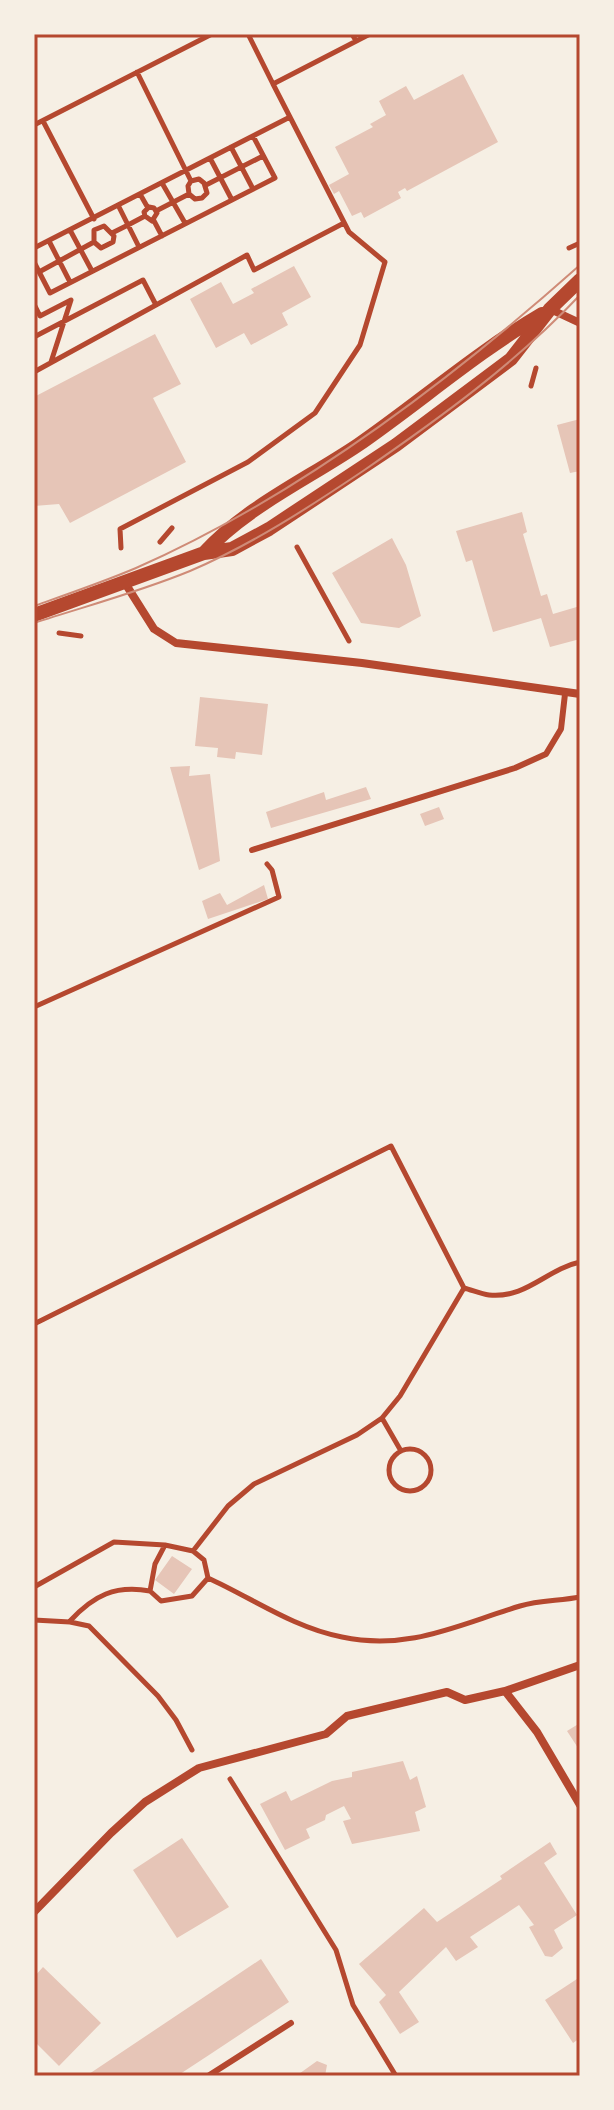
<svg xmlns="http://www.w3.org/2000/svg" width="614" height="2110" font-family="'PT Serif',serif">
<style>
.building{fill:#e6c5b7}
.lines{fill:none;stroke-linecap:round;stroke-linejoin:round}
.path{stroke:#b5482f;stroke-width:5}
.service{stroke:#b5482f;stroke-width:6}
.minor{stroke:#b5482f;stroke-width:8}
.tertiary{stroke:#b5482f;stroke-width:14}
.tram{stroke:#cf8b77;stroke-width:2}
.neatline{fill:none;stroke:#b5482f;stroke-width:3}
</style>
<rect width="100%" height="100%" fill="#f6efe4"/>
<path class="building" d="M463,74L498,142L407,191L405,188L398,192L401,198L364,218L361,212L352,216L339,191L334,194L329,185L349,174L335,147L373,127L370,124L386,115L379,101L406,86L414,100Z
M294,266L311,297L282,313L288,325L251,345L244,333L216,348L190,299L221,282L233,304L254,293L251,289Z
M155,334L181,384L153,398L186,462L70,523L59,504L34,506V397Z
M580,419V471L570,473L557,425Z
M522,512L527,532L523,534L541,596L547,594L553,614L580,606V639L550,647L541,618L493,632L472,560L466,562L456,531Z
M392,538L406,565L421,616L399,628L361,623L332,573Z
M200,697L268,704L262,755L236,752L235,759L217,757L218,748L195,746Z
M190,766L189,776L210,774L220,861L199,870L170,767Z
M366,787L371,799L271,828L266,812L324,792L326,800Z
M439,807L444,819L425,826L420,814Z
M264,885L268,899L208,919L202,901L220,893L227,905Z
M172,1556L192,1569L174,1594L155,1580Z
M580,1723V1751L567,1731Z
M403,1761L410,1780L417,1776L426,1807L415,1812L420,1831L352,1844L343,1821L351,1819L344,1806L326,1815L325,1820L306,1829L310,1838L285,1850L260,1804L286,1791L291,1801L332,1781L352,1777V1772Z
M182,1838L229,1907L177,1938L133,1870Z
M550,1842L557,1854L544,1863L577,1915L554,1930L563,1948L552,1957L545,1956L529,1927L534,1925L519,1905L470,1937L478,1947L456,1961L446,1947L399,1992L419,2022L400,2034L379,2002L386,1995L359,1964L424,1908L437,1922L502,1879L500,1876Z
M261,1959L289,2002L209,2055L177,2076H86Z
M43,1967L101,2023L59,2066L34,2041V1977Z
M580,1977V2038L573,2043L545,2000Z
M317,2061L327,2065L325,2076H296Z"/>
<g class="lines">
<path class="path" d="M248,34L273,84L370,34
M352,34L356,41
M137,72L191,181
M43,121L94,219
M34,125L212,34
M231,147L253,189
M210,158L232,200
M162,183L185,223
M206,185L263,156
M140,194L148,208
M118,205L128,225L145,216L152,221L157,213L154,208L149,207L144,212L145,216
M156,211L189,194L195,199L202,198L207,193L204,183L199,179L191,181L188,186L189,194
M153,219L162,236
M70,230L92,271
M112,233L128,225L139,247
M49,241L70,282
M34,248L290,117
M569,248L580,243
M34,262L50,293L275,178L253,136
M39,272L94,242L101,248L113,242L114,236L104,226L94,230V242
M34,304L40,316L71,300L51,362
M34,337L143,280L156,305
M34,372L247,255L254,270L344,223
M531,386L536,368
M160,542L172,528
M297,547L349,641
M121,548L120,529L248,462L315,413L360,345L385,262L349,232L273,84
M59,633L81,636
M34,1007L279,897L272,870L267,864
M34,1324L391,1146L464,1288C472,1290 481,1294 489,1295C526,1299 547,1269 580,1262
M382,1418L401,1451
M389 1470a21 21 0 1 1 42 0a21 21 0 1 1-42 0Z
M165,1545L155,1564L150,1591L161,1601L192,1596L208,1578
M193,1551L228,1506L254,1484L357,1435L382,1418L400,1396L464,1288
M34,1587L114,1542L165,1545L193,1551L204,1560L208,1578C252,1598 294,1628 342,1637C409,1651 457,1625 520,1606C539,1600 560,1601 580,1597
M34,1620L70,1622L89,1626L158,1696L176,1720L192,1750
M70,1621C94,1595 115,1585 150,1591
M230,1779L336,1950L353,2005L396,2076"/>
<path class="service" d="M252,850L515,768L546,754L561,729L565,694
M208,2076L291,2023"/>
<path class="minor" d="M550,309L580,323
M125,583L154,629L176,643L362,663L580,694
M505,1691L537,1732L580,1805
M34,1912L111,1833L145,1802L199,1768L326,1734L347,1716L447,1692L465,1700L505,1691L580,1665"/>
<path class="tertiary" d="M204,553C246,507 306,480 358,445C420,402 477,352 542,314
M34,615L204,553L232,549L269,529L396,445L511,359L550,309L580,280"/>
<path class="tram" d="M34,606C68,594 103,582 136,568C295,498 451,380 580,265
M34,623C86,606 139,592 190,571C251,545 308,508 363,471C440,418 516,363 580,295"/>
</g>
<rect width="614" height="2110" fill="none" stroke="#f6efe4" stroke-width="72"/>
<rect x="36" y="36" width="542" height="2038" class="neatline"/>
</svg>
